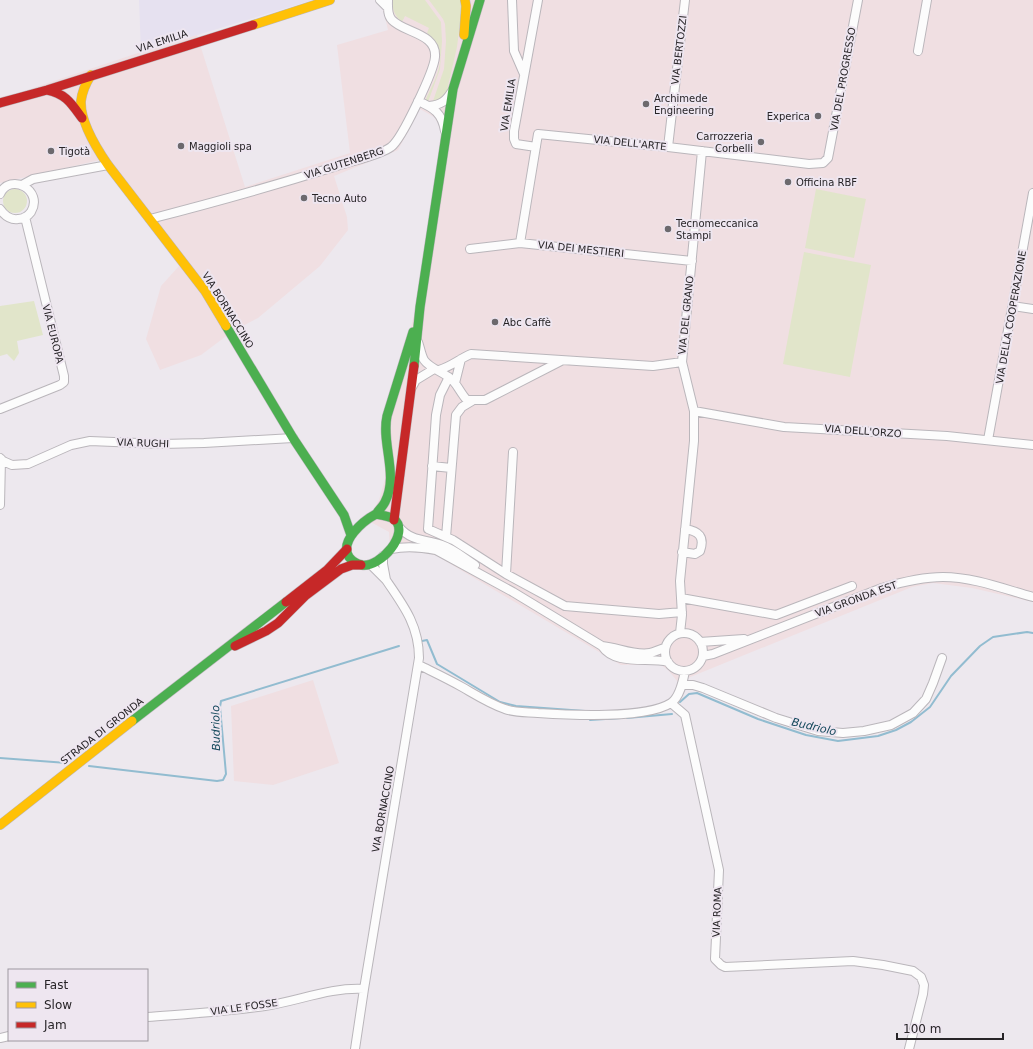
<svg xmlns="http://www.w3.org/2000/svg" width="1033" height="1049" font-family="'DejaVu Sans',sans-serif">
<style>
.commercial{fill:#e6e1f0}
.industrial{fill:#f0dfe2}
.green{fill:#e1e5ca}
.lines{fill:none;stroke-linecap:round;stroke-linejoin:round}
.stream{stroke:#92bcd0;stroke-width:2}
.street-casing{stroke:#bab6bb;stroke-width:10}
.fast-casing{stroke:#bab6bb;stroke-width:10}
.slow-casing{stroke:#bab6bb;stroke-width:10}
.jam-casing{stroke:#bab6bb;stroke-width:10}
.street{stroke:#fcfcfc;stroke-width:8}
.fast{stroke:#4caf50;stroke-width:9}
.slow{stroke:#ffc107;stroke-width:9}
.jam{stroke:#c62828;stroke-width:9}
.poi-dot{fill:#6c696d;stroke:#eee6f0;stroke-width:1.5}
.labels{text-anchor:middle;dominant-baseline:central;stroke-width:4;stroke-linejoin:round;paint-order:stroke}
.street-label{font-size:10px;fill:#272427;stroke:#eee6f0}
.poi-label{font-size:10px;fill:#272427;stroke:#eee6f0;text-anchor:start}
.water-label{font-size:11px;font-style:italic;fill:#12475a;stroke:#eee6f0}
</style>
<rect width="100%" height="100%" fill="#ede8ee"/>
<path class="commercial" d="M139,0H313L141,52Z"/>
<path class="industrial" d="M381,0H1033V602L972,588L933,583L912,587L678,682L668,670L661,665L653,664L621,665L437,556L421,550L390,552L389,532L367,520L379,500L385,479V456L399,372L417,304L442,129L434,117L420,109L398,150L334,176L347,217L348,230L320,266L258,318L233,331L201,355L160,370L146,339L161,286L179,266L100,160L0,183V97L21,92L141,52L197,35L245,187L350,153L337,45L388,30Z
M313,680L339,763L273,785L234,781L231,706Z"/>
<path class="green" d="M391,0H425L441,22L442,41L440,69L428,102L425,101C436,77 452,53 427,33L429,28L405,16L402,22C394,16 393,9 391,0Z
M429,0H463L457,47L445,99L432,104L444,69L446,41L445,24L443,19Z
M3 201a12 12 0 1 1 24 0a12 12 0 1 1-24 0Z
M816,189L866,199L854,258L805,248Z
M804,252L871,265L850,377L783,364Z
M34,301L43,335L17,341L19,353L14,361L7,354L0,356V306Z"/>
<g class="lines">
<path class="stream" d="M422,641L427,640L437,664L500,702L516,706L585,711
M680,702L689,694L697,693L758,719L806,735L838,741L878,736L896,730L911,722L930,707L951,676L980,646L993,637L1027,632L1033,633
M627,718L672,714
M590,720L621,718
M0,758L67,763
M89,766L217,781L223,780L226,774L220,707L221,701L399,646"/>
<g class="street-casing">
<path id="street" d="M380,0L388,8
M512,0L514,51L524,74
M918,51L927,0
M418,101C434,108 442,113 445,131
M429,106C441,105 446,101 452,91
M536,147L516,144L514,139V131L538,0
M668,147L685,0
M22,185L33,179L108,165
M0,194C10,172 44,190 31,212C28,216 23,219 18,219C10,220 4,215 0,209
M150,219C212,203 273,186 334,167C348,162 381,155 391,147C402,139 434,71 435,57C437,33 404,33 392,20C387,15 388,6 388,0
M520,243L538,134L668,147L809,164L823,163L828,158L858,0
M470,249L520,243L692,261
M1013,306L1033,309
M418,342C420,347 421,355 424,360C431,370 446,372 454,382C459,388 462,395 467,400H485L561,361
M439,370C452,366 459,359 471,354L653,366L682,362
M455,383L461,359
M412,387L416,380L434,369
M472,401L462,407L456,415L446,537L453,540L506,574
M0,409L60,385L64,382V376L25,217
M694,411L784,427L947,436L1033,445
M988,440L1033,193
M513,452L506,574L565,606L659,614L682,612
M0,458L3,461L12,465L28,464L71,445L90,441L162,444L204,443L293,438
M432,466L451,468
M0,505L1,459
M399,527C412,542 425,539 442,545C454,549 464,558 475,565
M446,537L428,529L436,415L440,395L449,377
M391,549C405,546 421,547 436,550L513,592L602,646C615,666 648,657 668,662
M682,552L695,554L700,551C705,537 699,531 685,529
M371,565L386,580L383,564V556
M681,598L776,615L852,586
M680,633L682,615L680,581L694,441V411L682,362L702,151
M665 652a19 19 0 1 1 38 0a19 19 0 1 1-38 0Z
M700,642L744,639
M602,646C617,647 634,656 650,653C655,652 660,649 665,648
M703,656L713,654L882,588C902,582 922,577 943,577C973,577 1004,589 1033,597
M419,665C433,672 448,679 462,687C476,695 490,704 505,709C515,713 528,712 538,713C568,715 646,719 671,703C680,697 683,681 685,671
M682,685H693L703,688L776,718L818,731L843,733L864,731L891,725L913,713L926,699L933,683L942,658
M671,703L685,715L719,870L715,959L721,965L725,967L853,961L883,965L913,971L921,977L924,985L923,994L909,1049
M147,1017C186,1014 226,1012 265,1006C298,1001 331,987 364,989
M0,1038L9,1036
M355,1049L364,989L419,658C419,626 404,606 386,580"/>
</g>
<g class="fast-casing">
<path id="fast" d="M226,326L293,438L344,515L351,535
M414,366L420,307L453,89L480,0
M376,514C379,510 383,506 385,502C399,475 381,444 387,416L413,332
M376,514C382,515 389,516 394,519C411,533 380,568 362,565C357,564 352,561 349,557C339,541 363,521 376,514Z
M132,721L286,602"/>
</g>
<g class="slow-casing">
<path id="slow" d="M253,25L330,0
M464,35L466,6L465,0
M91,75C86,83 82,92 81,101C80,121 97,149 108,165L205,291L226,326
M0,825L132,721"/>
</g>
<g class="jam-casing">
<path id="jam" d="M47,90C66,94 71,103 82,118
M0,103L47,90L253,25
M394,520L414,366
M286,602L327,570L347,549
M235,646L266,631L278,623L305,596L341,569L352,565H361"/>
</g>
<use href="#street" class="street"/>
<use href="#fast" class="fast"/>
<use href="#slow" class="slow"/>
<use href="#jam" class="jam"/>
</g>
<g class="poi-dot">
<circle cx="646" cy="104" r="4"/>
<circle cx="818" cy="116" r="4"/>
<circle cx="761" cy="142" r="4"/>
<circle cx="181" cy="146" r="4"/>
<circle cx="51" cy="151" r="4"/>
<circle cx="788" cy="182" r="4"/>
<circle cx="304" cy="198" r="4"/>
<circle cx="668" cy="229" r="4"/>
<circle cx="495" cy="322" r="4"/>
</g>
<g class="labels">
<g class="street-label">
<text transform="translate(162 41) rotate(-18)">VIA EMILIA</text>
<text transform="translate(679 50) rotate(-83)">VIA BERTOZZI</text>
<text transform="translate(843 79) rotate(-80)">VIA DEL PROGRESSO</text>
<text transform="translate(508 105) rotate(-81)">VIA EMILIA</text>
<text transform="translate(630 143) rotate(6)">VIA DELL'ARTE</text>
<text transform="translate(344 163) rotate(-18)">VIA GUTENBERG</text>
<text transform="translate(581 249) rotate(6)">VIA DEI MESTIERI</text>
<text transform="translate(228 310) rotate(58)">VIA BORNACCINO</text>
<text transform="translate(686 315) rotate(-84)">VIA DEL GRANO</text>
<text transform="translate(1011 317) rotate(-80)">VIA DELLA COOPERAZIONE</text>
<text transform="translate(53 334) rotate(76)">VIA EUROPA</text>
<text transform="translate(863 431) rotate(4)">VIA DELL'ORZO</text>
<text transform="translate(143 443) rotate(2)">VIA RUGHI</text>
<text transform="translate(856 599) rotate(-20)">VIA GRONDA EST</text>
<text transform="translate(102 731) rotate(-38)">STRADA DI GRONDA</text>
<text transform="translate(383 809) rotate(-80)">VIA BORNACCINO</text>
<text transform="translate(717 912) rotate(-88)">VIA ROMA</text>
<text transform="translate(244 1007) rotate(-8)">VIA LE FOSSE</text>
</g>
<g class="poi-label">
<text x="654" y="98">Archimede<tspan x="654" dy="12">Engineering</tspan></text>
<text x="810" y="116" text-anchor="end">Experica</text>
<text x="753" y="136" text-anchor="end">Carrozzeria<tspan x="753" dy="12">Corbelli</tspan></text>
<text x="189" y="146">Maggioli spa</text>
<text x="59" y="151">Tigotà</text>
<text x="796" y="182">Officina RBF</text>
<text x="312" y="198">Tecno Auto</text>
<text x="676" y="223">Tecnomeccanica<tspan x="676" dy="12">Stampi</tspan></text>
<text x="503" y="322">Abc Caffè</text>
</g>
<g class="water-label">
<text transform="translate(814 727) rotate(13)">Budriolo</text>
<text transform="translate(216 728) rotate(-91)">Budriolo</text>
</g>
</g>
<rect x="8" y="969" width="140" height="72" fill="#eee6f0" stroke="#9e98a0"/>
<rect x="16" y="982" width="20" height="6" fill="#4caf50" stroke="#9e98a0"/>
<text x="44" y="989" font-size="12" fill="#272427">Fast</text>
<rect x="16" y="1002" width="20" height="6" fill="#ffc107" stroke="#9e98a0"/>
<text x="44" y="1009" font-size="12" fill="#272427">Slow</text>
<rect x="16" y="1022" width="20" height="6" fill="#c62828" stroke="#9e98a0"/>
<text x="44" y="1029" font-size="12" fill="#272427">Jam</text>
<path d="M897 1033v6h106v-6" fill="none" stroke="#272427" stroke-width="2"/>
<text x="903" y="1033" font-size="12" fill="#272427" stroke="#eee6f0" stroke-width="3" paint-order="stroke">100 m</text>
</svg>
